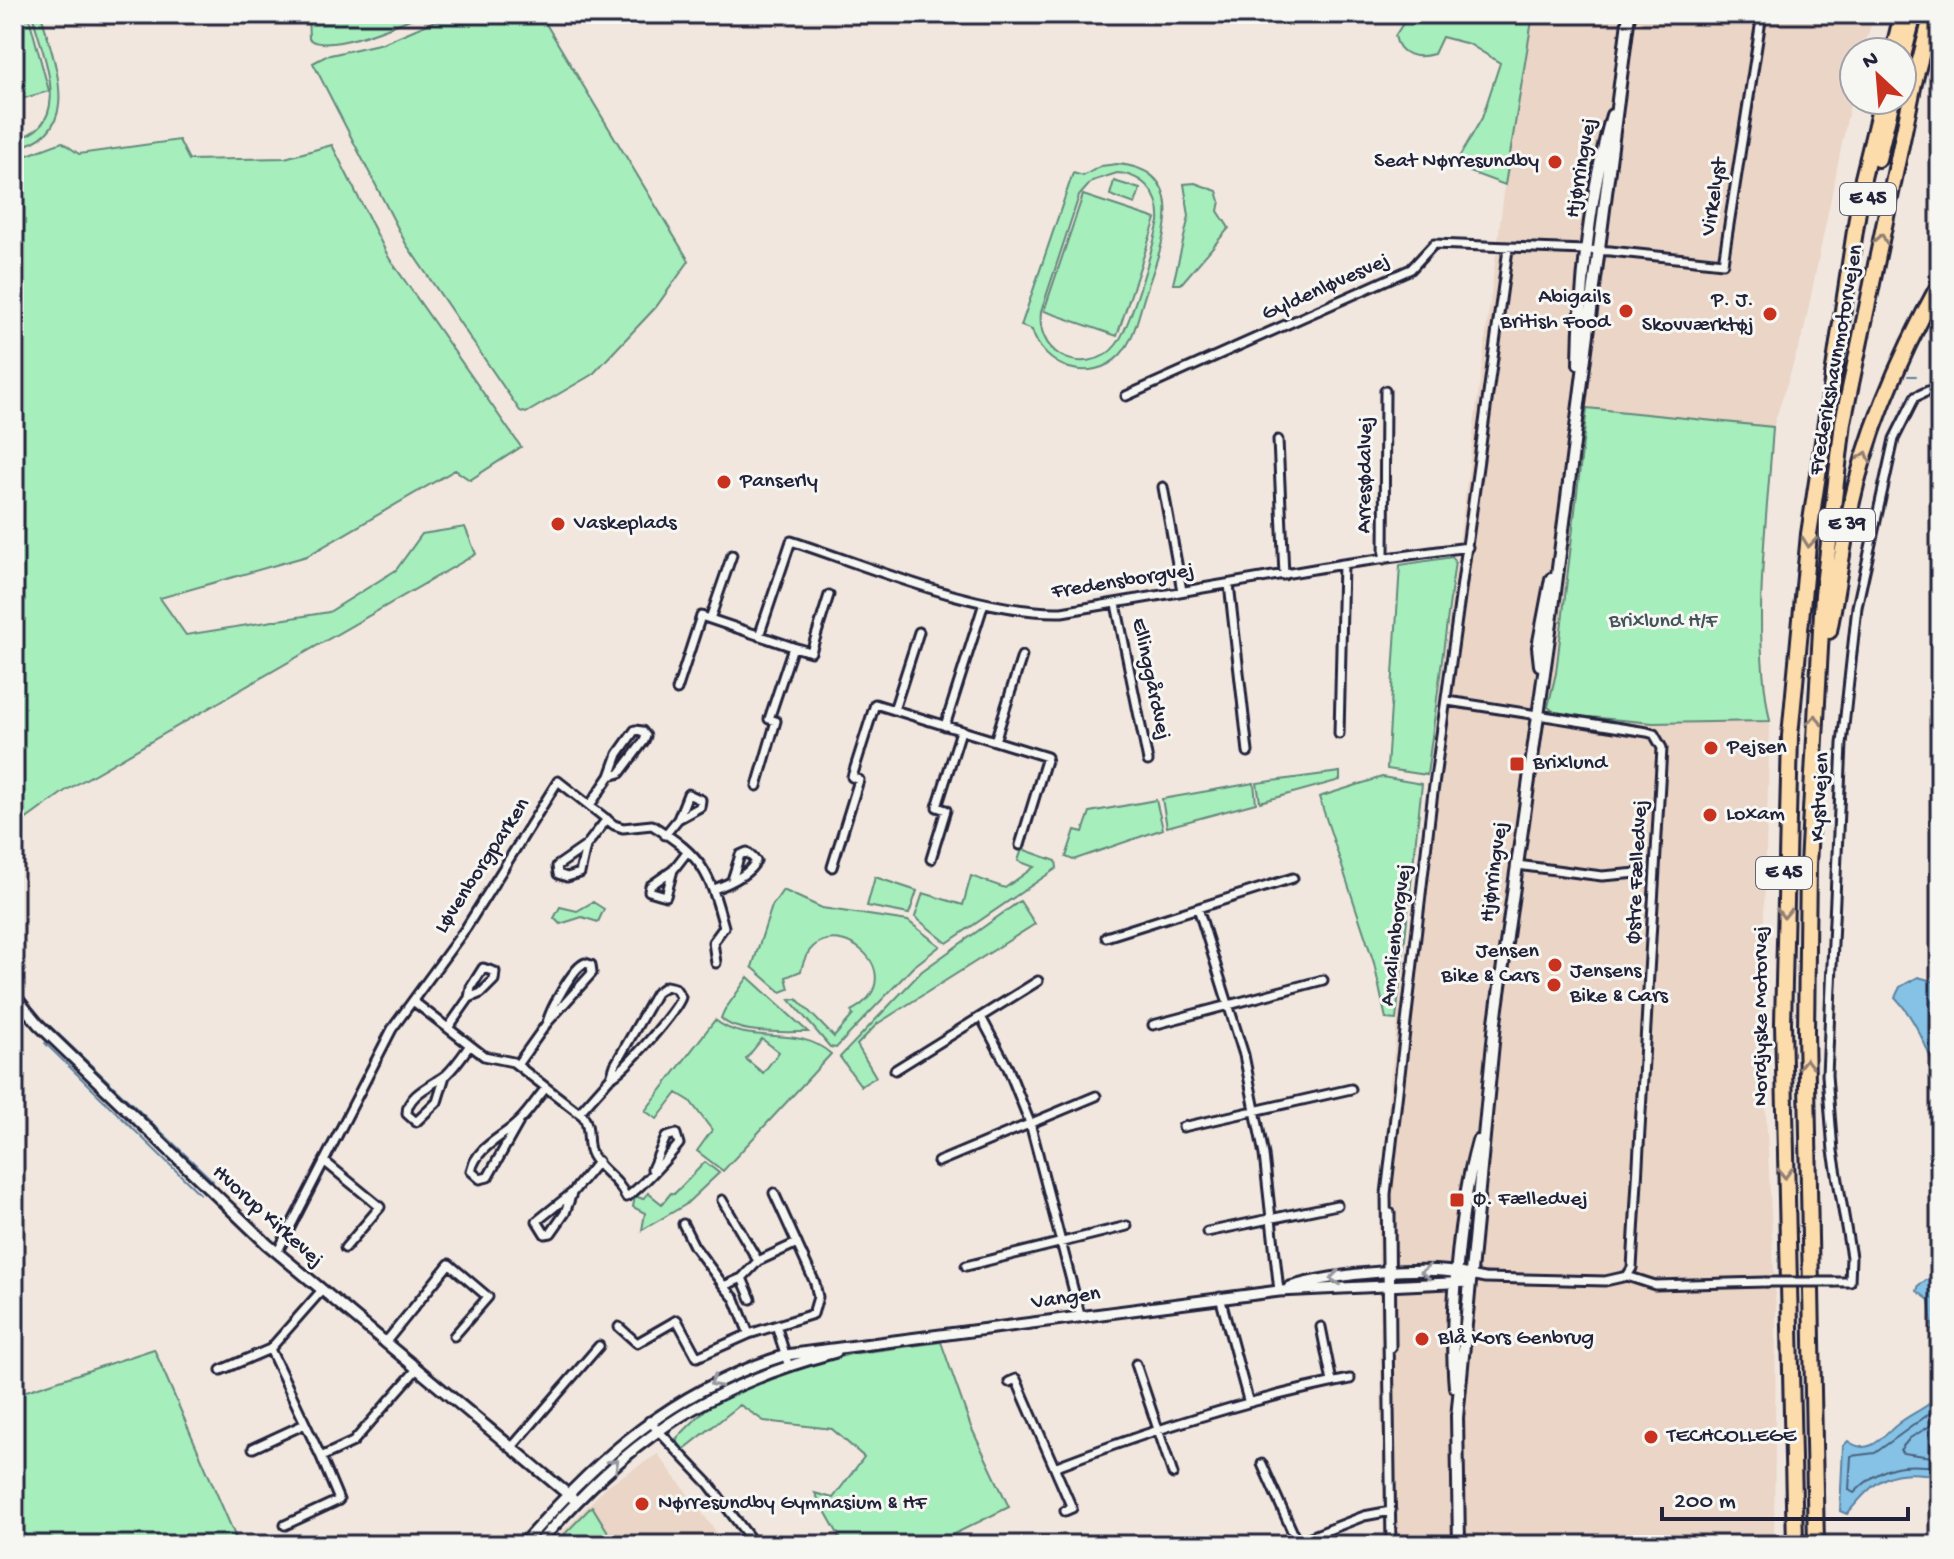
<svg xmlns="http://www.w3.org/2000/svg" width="1954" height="1559" font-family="'Gochi Hand',sans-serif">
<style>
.built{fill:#ead5c6}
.green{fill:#a6eebc;stroke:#64887c;stroke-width:2;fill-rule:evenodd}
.water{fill:#85c2e5;stroke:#5d82a1;stroke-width:2}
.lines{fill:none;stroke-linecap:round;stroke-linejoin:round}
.shore{stroke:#4a627f;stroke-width:2}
.stream{stroke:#5d82a1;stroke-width:2}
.minor-casing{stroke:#22223b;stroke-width:13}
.tertiary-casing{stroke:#22223b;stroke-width:15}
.secondary-casing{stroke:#22223b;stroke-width:16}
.motorway-casing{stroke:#22223b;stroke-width:20}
.minor{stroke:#f6f6f2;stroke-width:7}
.tertiary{stroke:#f6f6f2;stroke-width:9}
.secondary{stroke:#f6f6f2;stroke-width:10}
.motorway{stroke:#fddcac;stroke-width:14}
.minor-bridge-casing{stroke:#22223b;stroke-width:13;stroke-linecap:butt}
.minor-bridge{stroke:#f6f6f2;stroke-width:7}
.oneway{stroke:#907f74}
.oneway2{stroke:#9797a0}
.poi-dot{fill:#c8321e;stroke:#f6f6f2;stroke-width:3}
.labels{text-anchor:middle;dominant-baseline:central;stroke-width:6;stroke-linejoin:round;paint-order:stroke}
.shield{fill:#f6f6f2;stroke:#626272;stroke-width:2}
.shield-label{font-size:20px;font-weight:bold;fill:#22223b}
.poi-label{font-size:22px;fill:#22223b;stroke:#f6f6f2;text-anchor:start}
.street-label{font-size:22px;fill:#22223b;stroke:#f6f6f2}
.park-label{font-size:22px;fill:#43555b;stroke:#f6f6f2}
</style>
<rect width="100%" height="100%" fill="#f1e7de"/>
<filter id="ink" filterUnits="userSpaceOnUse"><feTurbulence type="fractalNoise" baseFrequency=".0125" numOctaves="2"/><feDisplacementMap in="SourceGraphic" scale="16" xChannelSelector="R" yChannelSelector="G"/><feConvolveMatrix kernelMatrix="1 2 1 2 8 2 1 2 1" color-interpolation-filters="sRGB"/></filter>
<g filter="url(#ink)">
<path class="built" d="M1533,14H1874L1863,52H1854V85L1804,330L1773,427L1587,408L1556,673L1548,707L1653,723L1770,721L1763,948L1765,1095L1776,1311L1774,1545H1384L1378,1234L1390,1081L1505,185Z
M658,1454L726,1545H550L608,1485Z"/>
<path class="green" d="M14,14H28L49,91L14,101Z
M32,14H41C53,60 87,135 14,148V139C77,127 42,54 32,14Z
M308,14H422C400,23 328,55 309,39Z
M451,14H540L689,261L656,307L593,374L526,413L520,411L406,244L313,63L326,56L383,43Z
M1409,14H1533L1505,185L1454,166L1482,118L1500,63L1469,44L1442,37L1434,54C1416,59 1399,56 1395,36Z
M179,140L189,160L285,158L332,145L389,258L521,447L470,480L455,470L307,556L160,598L186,635L329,612L396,570L422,534L465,527L476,554L65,791L14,828V160L62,142L79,154Z
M1117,164C1195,170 1161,247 1146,292C1139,312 1135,339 1120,355C1091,385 1043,368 1032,330L1021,326L1073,173L1083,176L1101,166ZM1117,173C1144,175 1161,195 1159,222C1152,249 1131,326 1116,345C1103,362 1078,366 1060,355C1045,346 1039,329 1041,312L1079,196L1092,181Z
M1114,181L1140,189L1135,204L1110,195Z
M1195,183L1217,191L1220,201L1218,211L1229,228L1181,284H1173L1189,216L1184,184Z
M1083,195L1156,219L1117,336L1044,311Z
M1587,408L1773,427C1767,523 1751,626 1770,721L1653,723L1557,714L1548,707L1556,673Z
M1452,557L1455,561L1427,775L1387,769L1400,565Z
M1340,772V780L1260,802L1257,783Z
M1382,777L1422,784L1396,1020L1386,1019L1374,963L1319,797Z
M1254,783L1256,803L1167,827L1162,799Z
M1156,800L1163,829L1073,860L1066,857L1075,830L1083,832L1090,812Z
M1022,849L1056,861L1057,868L947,943L915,917L923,893L963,905L971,876L1005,888L1034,867L1018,861Z
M875,877L917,891L909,914L867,906Z
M783,890L822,908L908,921L940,946L913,967L836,1048L830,1047L790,1000L797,999L834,1037L853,1015L851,1011C923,972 817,896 801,971L786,977L789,989L781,992L752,967L772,906Z
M1020,901L1035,924L877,1024L857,1045L876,1077L861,1086L840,1057L922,971Z
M593,902L604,909L598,922L582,917L560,924L554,918L560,907L577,911Z
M748,977L808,1032C786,1032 736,1035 721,1018L724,1011Z
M715,1020C750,1048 797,1023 831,1054L723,1171L697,1151L712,1130L690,1101L677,1093L657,1119L645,1111ZM762,1039L779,1052L763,1073L746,1059Z
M705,1162L719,1173L685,1205L642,1230L645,1213L633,1207L635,1196L643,1199L648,1193L662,1204L671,1193L674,1194Z
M941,1342L971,1427L1009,1507L932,1545H840L843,1543L815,1493L833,1498L864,1457L832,1429L764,1421L740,1405L683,1450L676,1439L711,1404L783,1372L851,1354Z
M154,1349L239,1545H14V1395Z
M592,1506L616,1545H554Z"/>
<path class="water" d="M1918,977L1940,983V1017L1935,1018L1931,1026L1940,1023V1096L1932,1086L1936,1078C1931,1052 1913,1016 1895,997L1900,987Z
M1940,1271V1351L1935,1349L1929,1300L1917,1291L1919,1285Z
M1940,1393V1476C1891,1468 1878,1476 1847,1514L1840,1511L1843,1446L1848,1441C1869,1457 1882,1437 1898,1424C1913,1412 1927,1409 1940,1393Z"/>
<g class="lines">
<path class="shore" d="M1940,1406L1875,1453L1851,1456L1849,1490L1854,1493C1881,1465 1903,1462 1940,1468
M1940,1420L1910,1438L1900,1450L1903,1453L1940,1458"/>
<path class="stream" d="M1908,376H1916
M1933,378L1940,379
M50,1026L213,1181
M45,1043L200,1194"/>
<g class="minor-casing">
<path id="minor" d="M1126,396L1411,269L1434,244L1610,251L1723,263L1762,14
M1278,440L1284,575
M1163,487L1182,591
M1384,559L1385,391
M1229,584L1248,752
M1116,604L1148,761
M710,619L732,555
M759,636L791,541C871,567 979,614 1062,612L1343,564L1468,547
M793,647L811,652L829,595
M677,690L701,616L793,647L769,719L776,721L757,786
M1448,701L1647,732L1654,734L1662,748L1632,1268L1627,1276L1605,1281L1485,1278L1470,1275
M894,710L919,632
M945,726L984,603
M1339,734L1343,564
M995,741L1022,656
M590,805L610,776L620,773L644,741L646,736L642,731L635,730L618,754L610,776
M665,835L678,819L700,807L701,800L688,794L678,819
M586,846L557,866L558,874L567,877L580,873L586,846L607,819
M931,859L946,810L937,807L961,731
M1517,865L1602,876L1638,873
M832,867L859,780L852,777L875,704L1047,757L1020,845
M673,870L666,896L649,891L650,886L673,870L687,852
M714,889C728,884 749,875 756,861L747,852L740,855L732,880
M1198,908L1244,1055L1264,1155L1279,1291
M1106,937L1293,878
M413,1001L484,1056L513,1062L583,1116C592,1129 585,1143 592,1155C600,1170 618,1178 626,1197C637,1192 670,1155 679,1144L676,1134L666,1137L652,1169
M981,1017L1008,1068L1030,1123L1080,1315
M1153,1025L1323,980
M448,1028L469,998L481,993L494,980L495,972L483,968L471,987L469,998
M517,1065L547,1023L592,973L591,965L585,963C573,967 550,1010 547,1023
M895,1070L1038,981
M445,1076L437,1102L416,1122L407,1114C406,1095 433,1085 446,1075C455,1067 463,1055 470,1045
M579,1113L611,1077L615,1065L656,993L666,986L675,988L681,997C678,1009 625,1071 611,1077
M519,1122L488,1177L480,1179L471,1171C477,1145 505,1137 521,1119C530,1110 537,1098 546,1088
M1183,1127L1351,1089
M324,1161L380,1207L345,1248
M938,1162L1096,1096
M572,1193L565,1213L551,1233L545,1234L537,1221L572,1193L598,1161
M722,1200L758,1261L797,1243
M1390,1213L1391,1348
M683,1224L694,1246L724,1286L742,1278L758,1261
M1207,1232L1337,1205
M277,1253L392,1029L466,928L558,781L614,825L623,828L652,825C703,857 709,871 724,927L713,942L716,963
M966,1266L1127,1226
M1627,1276L1655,1285L1765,1282
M742,1278L751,1299
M1835,1282H1850L1851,1257L1833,1151L1827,1075L1842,744L1857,607L1894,439L1915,397L1928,391L1940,390
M724,1286L735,1299L749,1334
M1220,1297L1248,1400
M619,1327L637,1343L677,1320L697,1357L749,1334L813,1314L818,1297L815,1283L774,1193
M1321,1327L1332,1382
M777,1328L788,1364
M385,1343L449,1264L488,1297L454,1336
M270,1349L321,1457
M1136,1364L1173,1474
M221,1370L270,1349L322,1290
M1009,1382L1016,1379L1072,1508L1065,1511
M649,1421L709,1484L755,1545
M512,1447L599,1346
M253,1448L305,1424
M1262,1464L1297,1542
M1054,1467C1151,1430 1247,1399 1350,1379
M285,1525L339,1500L321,1457L353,1442L417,1369
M1290,1545L1364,1516L1391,1511
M1391,1545L1386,1194L1432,800L1508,249"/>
</g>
<g class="tertiary-casing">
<path id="tertiary" d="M14,995L38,1024L267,1244L576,1501
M1290,1287C1334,1274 1427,1264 1470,1275
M522,1545C599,1456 672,1391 786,1355L1279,1291L1470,1282
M537,1545C628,1441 701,1388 836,1352"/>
</g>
<g class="secondary-casing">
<path id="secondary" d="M1579,364C1580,285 1590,192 1612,115
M1540,665L1538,647L1551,579
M1455,1387C1449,1318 1459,1209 1478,1141
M1457,1415L1459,1545
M1457,1418L1495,1022L1551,623L1629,14"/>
</g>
<g class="motorway-casing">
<path id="motorway" d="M1893,52L1902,14
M1902,60L1914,14
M1878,159L1892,100
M1829,631C1837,591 1842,550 1850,510C1867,430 1901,354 1940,283
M1795,1545L1783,1023L1790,736L1809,534L1863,178L1882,100
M1816,1545L1806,1032L1808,865L1823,594L1843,422L1914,83L1932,14"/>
</g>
<use href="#minor" class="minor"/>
<use href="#tertiary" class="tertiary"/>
<use href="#secondary" class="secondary"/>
<use href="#motorway" class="motorway"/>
<g class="minor-bridge-casing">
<path id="minor-bridge" d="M1765,1282H1835"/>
</g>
<use href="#minor-bridge" class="minor-bridge"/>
</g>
<defs><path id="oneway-chevron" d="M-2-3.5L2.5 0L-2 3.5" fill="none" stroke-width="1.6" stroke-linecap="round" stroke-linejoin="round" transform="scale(2)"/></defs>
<g class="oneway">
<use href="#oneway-chevron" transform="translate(1881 239) rotate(-78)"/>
<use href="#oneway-chevron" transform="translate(1865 457) rotate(-72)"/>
<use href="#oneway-chevron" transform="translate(1809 542) rotate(96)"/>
<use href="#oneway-chevron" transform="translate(1815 720) rotate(-84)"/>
<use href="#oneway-chevron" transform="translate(1784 913) rotate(91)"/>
<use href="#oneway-chevron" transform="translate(1806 1064) rotate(-90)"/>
<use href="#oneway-chevron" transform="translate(1785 1173) rotate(89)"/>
</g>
<g class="oneway2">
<use href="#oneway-chevron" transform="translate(1426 1272) rotate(179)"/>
<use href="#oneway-chevron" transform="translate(1335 1278) rotate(173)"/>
<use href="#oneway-chevron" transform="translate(715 1382) rotate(153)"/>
<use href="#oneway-chevron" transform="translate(614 1464) rotate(-44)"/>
</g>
</g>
<g class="poi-dot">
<circle cx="1555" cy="162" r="8"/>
<circle cx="1626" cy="311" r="8"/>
<circle cx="1770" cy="314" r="8"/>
<circle cx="724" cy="482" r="8"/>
<circle cx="558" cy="524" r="8"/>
<circle cx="1711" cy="748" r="8"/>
<rect x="1509" y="756" width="16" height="16" rx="4"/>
<circle cx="1710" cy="815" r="8"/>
<circle cx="1555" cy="965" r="8"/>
<circle cx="1554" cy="985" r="8"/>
<rect x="1449" y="1192" width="16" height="16" rx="4"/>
<circle cx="1422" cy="1339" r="8"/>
<circle cx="1651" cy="1437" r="8"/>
<circle cx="642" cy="1504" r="8"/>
</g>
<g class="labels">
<g class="shield">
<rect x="1840" y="183" width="56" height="32" rx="6"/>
<rect x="1819" y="509" width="56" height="32" rx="6"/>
<rect x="1756" y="857" width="56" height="32" rx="6"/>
</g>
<g class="shield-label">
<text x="1868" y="199">E 45</text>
<text x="1847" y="525">E 39</text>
<text x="1784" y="873">E 45</text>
</g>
<g class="poi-label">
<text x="1539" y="162" text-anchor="end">Seat Nørresundby</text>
<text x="1610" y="298" text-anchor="end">Abigails<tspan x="1610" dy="25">British Food</tspan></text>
<text x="1754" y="301" text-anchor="end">P. J.<tspan x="1754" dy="25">Skovværktøj</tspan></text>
<text x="740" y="482">Panserly</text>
<text x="574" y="524">Vaskeplads</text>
<text x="1727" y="748">Pejsen</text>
<text x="1533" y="764">Brixlund</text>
<text x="1726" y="815">Loxam</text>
<text x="1539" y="952" text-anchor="end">Jensen<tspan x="1539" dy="25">Bike &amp; Cars</tspan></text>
<text x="1570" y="972">Jensens<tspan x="1570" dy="25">Bike &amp; Cars</tspan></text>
<text x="1473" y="1200">Ø. Fælledvej</text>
<text x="1438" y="1339">Blå Kors Genbrug</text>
<text x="1667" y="1437">TECHCOLLEGE</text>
<text x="658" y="1504">Nørresundby Gymnasium &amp; HF</text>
</g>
<g class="street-label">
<text transform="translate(1582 168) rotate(-80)">Hjørringvej</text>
<text transform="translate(1715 197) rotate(-81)">Virkelyst</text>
<text transform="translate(1326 288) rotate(-24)">Gyldenløvesvej</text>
<text transform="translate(1837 360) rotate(-80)">Frederikshavnmotorvejen</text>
<text transform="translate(1366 475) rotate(-89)">Arresødalvej</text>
<text transform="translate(1123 582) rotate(-9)">Fredensborgvej</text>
<text transform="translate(1150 679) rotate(78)">Ellinggårdvej</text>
<text transform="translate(1821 797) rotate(-87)">Kystvejen</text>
<text transform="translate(483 866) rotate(-57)">Løvenborgparken</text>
<text transform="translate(1495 872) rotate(-82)">Hjørringvej</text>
<text transform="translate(1638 872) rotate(-87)">Østre Fælledvej</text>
<text transform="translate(1397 935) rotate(-83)">Amalienborgvej</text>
<text transform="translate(1762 1016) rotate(-90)">Nordjyske Motorvej</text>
<text transform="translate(267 1217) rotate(42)">Hvorup Kirkevej</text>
<text transform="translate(1066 1299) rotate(-8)">Vangen</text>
</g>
<g class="park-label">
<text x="1663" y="622">Brixlund H/F</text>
</g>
</g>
<rect width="1954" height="1559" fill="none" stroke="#f6f6f2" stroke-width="48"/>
<rect x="24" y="24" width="1906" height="1511" fill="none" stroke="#22223b" stroke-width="3" filter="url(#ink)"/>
<g transform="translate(1878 76) rotate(334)"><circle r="38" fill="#f6f6f2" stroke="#a1a1a9" stroke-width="2"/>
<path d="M0-6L14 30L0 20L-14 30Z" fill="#c8321e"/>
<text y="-12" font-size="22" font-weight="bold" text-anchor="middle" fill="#22223b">N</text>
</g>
<path d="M1662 1507v12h246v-12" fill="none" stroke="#22223b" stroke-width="4"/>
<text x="1674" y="1507" font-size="24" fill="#22223b" stroke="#f6f6f2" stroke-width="6" paint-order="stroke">200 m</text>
</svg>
